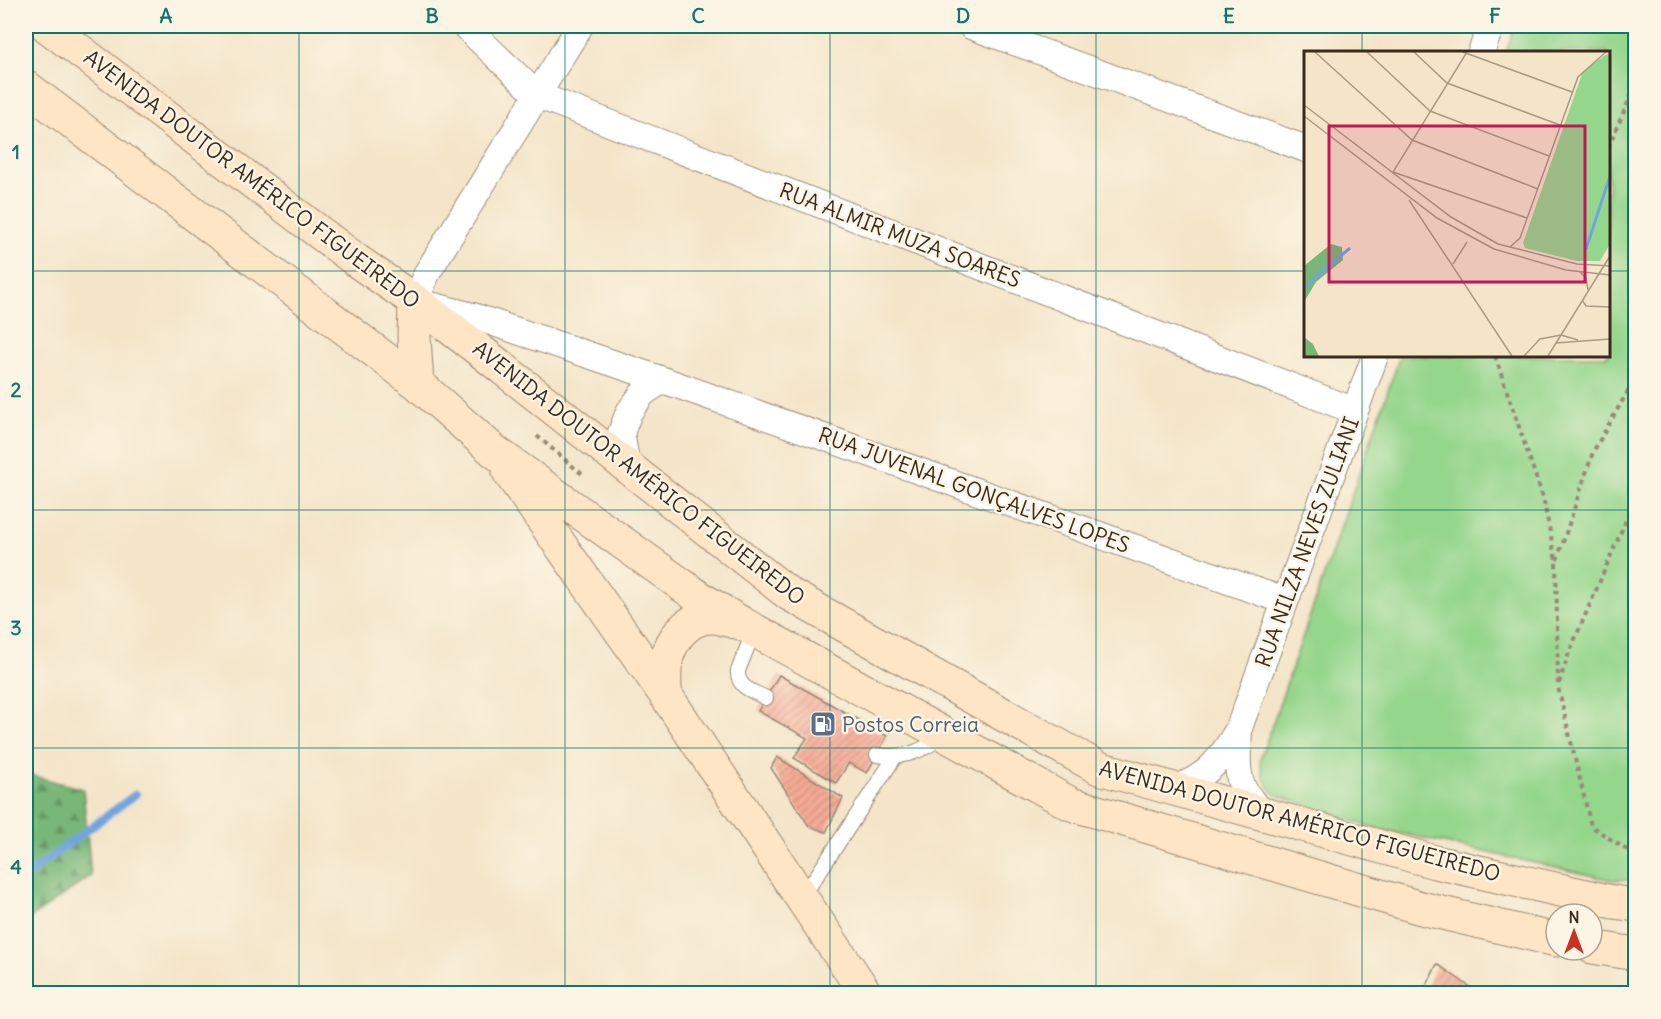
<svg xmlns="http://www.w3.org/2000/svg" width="1661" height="1019" font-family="Delius,sans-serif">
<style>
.forest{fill:url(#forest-firs);stroke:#5a704b;stroke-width:1.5}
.park{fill:#95d68d;stroke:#688056;stroke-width:1.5}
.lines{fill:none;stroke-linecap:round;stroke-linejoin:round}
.stream{stroke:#71a5dd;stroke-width:8}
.building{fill:url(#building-hatch)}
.lane-casing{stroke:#988874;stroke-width:16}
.street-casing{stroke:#988874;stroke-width:28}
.secondary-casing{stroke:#988874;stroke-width:35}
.path{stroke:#988874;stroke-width:4;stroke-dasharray:4.5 4.5;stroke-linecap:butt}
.lane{stroke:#fff;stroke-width:14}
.street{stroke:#fff;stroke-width:26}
.secondary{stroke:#fee5c5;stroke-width:33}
.grid{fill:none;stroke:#0f766e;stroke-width:1.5;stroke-opacity:0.55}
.labels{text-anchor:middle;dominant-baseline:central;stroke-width:5;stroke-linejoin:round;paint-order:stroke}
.street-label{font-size:21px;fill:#3b2a1e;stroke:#fcf5e5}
.service-label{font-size:21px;fill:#4e5e75;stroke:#fcf5e5;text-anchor:start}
.inset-river{fill:none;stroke:#71a5dd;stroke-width:3}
.inset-road{fill:none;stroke:#aa9a85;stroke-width:1.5}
.view{fill:#c2185b;fill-opacity:0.15;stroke:#c2185b;stroke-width:3}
.inset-edge{fill:none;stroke:#3b2a1e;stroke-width:3}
.neatline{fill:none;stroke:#0f766e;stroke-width:2}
.grid-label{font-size:20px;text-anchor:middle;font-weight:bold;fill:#0f766e}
</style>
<defs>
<pattern id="forest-firs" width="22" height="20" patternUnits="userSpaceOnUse" patternTransform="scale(1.5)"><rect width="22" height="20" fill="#78b778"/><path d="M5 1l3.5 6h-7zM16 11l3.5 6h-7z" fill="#649562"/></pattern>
<pattern id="building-hatch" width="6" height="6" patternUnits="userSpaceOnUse" patternTransform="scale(1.5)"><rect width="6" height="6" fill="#f6ab96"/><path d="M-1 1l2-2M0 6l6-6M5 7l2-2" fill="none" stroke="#c88b7a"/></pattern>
</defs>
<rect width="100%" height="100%" fill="#fcf5e5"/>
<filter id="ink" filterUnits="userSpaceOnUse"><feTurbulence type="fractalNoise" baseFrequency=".0167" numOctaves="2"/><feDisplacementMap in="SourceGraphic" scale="12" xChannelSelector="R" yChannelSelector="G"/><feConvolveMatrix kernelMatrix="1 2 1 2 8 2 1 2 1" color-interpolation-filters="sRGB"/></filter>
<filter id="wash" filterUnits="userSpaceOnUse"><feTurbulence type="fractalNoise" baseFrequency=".008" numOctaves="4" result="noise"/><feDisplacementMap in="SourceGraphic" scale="24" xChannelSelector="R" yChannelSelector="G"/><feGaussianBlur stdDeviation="1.35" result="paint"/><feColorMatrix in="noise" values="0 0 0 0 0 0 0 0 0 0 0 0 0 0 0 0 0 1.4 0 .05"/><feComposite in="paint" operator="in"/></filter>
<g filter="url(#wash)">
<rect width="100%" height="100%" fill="#f4e5c9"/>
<path class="forest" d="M26,774L83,789L91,876L26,921Z"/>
<path class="park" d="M1515,26H1635V880H1612L1367,826L1274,794L1263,778L1260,760L1400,356H1608V52H1506Z"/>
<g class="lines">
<path class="stream" d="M26,877L40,865L136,794"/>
</g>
<g id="blocks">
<path class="building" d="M779,675L887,736L867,773L849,763L836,783L794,758L807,738L758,711Z
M777,757L843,798L826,832L809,826L771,768Z
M1437,964L1480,994H1423Z"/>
</g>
</g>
<g filter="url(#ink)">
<use href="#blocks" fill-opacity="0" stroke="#988874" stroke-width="1.5"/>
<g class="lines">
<g class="lane-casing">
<path id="lane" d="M754,630L738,671C737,688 753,691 766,698
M877,755C908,759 920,751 945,736
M802,898L895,757"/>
</g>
<g class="street-casing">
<path id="street" d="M465,26L537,95L1355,411
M580,26L427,273L415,301L473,316L663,380L1285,601
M971,26L1306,149
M1481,52L1491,26
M627,465L621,433L629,412L643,393L663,380
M1239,731C1238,750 1235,772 1244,790C1249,798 1256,806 1261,814
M1172,789C1207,779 1222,758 1239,728L1375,356"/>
</g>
<g class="secondary-casing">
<path id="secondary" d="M47,26L357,261L415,301L487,356L789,594L954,687L1099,768L1435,862L1613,902L1636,905
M26,87L417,383L494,451L700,598L743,624L1071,804L1421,908L1556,940
M415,301L414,338L417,383
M509,472L665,694L866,994
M665,694C665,684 664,672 666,661C671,639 688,616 713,617C720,617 729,621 736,622
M1592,947L1636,954"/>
</g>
<path class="path" d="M1608,147L1636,85
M1495,356L1543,498L1556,561L1558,687L1591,826L1636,856
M537,436L582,474
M1557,560L1593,452L1636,377
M1559,683L1569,653L1636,497"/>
<use href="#lane" class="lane"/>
<use href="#street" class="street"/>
<use href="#secondary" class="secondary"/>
</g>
</g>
<path class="grid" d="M299,26V994M565,26V994M830,26V994M1096,26V994M1362,26V52M26,271H1306M1608,271H1636M1362,356V994M26,510H1636M26,748H1636"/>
<defs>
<g id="fuel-square" transform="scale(1.35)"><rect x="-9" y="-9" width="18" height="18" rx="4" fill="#5c6f8a" stroke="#fcf5e5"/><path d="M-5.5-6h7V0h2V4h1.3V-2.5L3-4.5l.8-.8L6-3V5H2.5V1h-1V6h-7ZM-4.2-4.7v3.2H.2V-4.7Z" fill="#fff"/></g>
</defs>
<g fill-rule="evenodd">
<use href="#fuel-square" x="823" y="724"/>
</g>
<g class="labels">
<g class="street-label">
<text transform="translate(252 179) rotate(37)">AVENIDA DOUTOR AMÉRICO FIGUEIREDO</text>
<text transform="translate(900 235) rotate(21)">RUA ALMIR MUZA SOARES</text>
<text transform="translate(639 473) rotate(38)">AVENIDA DOUTOR AMÉRICO FIGUEIREDO</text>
<text transform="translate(974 490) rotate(20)">RUA JUVENAL GONÇALVES LOPES</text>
<text transform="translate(1307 542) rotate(-70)">RUA NILZA NEVES ZULIANI</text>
<text transform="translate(1300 821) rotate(15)">AVENIDA DOUTOR AMÉRICO FIGUEIREDO</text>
</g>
<g class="service-label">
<text x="842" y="724">Postos Correia</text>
</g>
</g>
<g transform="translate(1304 51)">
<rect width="306" height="306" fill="#f4e5c9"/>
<path d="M27,193L38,196L39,209L12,231L0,251V215ZM0,286L9,293L15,305H0Z" fill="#78b778"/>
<path d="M306,1V193L296,210H273L221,197L219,192L279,20Z" fill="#95d68d"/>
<path class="inset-river" d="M282,198L306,125M0,236L46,197"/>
<path class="inset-road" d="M11,1L108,89L234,138M63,1L126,60L245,105M110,1L143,32L256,74M159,1L268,41M163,1L89,121L223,167M0,54L147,166L194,193L273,213L306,215M0,65L133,167L190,198L262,219L306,224M105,149L208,305M206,196L216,187L274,26L302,1M149,213L163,191M276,221L282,227L284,239M278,249L282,255L306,256M252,292L306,288M220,305L236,288L257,284L274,289M244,305L306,205"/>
<path class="view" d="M25,75H281V231H25Z"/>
<rect width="306" height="306" class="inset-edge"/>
</g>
<rect width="1661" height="1019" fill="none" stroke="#fcf5e5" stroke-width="66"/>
<g transform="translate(1574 932)"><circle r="28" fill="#fcf5e5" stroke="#afa495" stroke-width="1.5"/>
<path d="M0-4.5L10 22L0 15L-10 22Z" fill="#c8321e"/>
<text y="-9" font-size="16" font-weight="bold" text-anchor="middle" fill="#3b2a1e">N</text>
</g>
<rect x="33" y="33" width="1595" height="953" class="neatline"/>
<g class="grid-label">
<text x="166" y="23">A</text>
<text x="432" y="23">B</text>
<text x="698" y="23">C</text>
<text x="963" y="23">D</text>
<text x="1229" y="23">E</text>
<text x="1495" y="23">F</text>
<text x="16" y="159">1</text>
<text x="16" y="397">2</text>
<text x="16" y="635">3</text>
<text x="16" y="874">4</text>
</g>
</svg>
